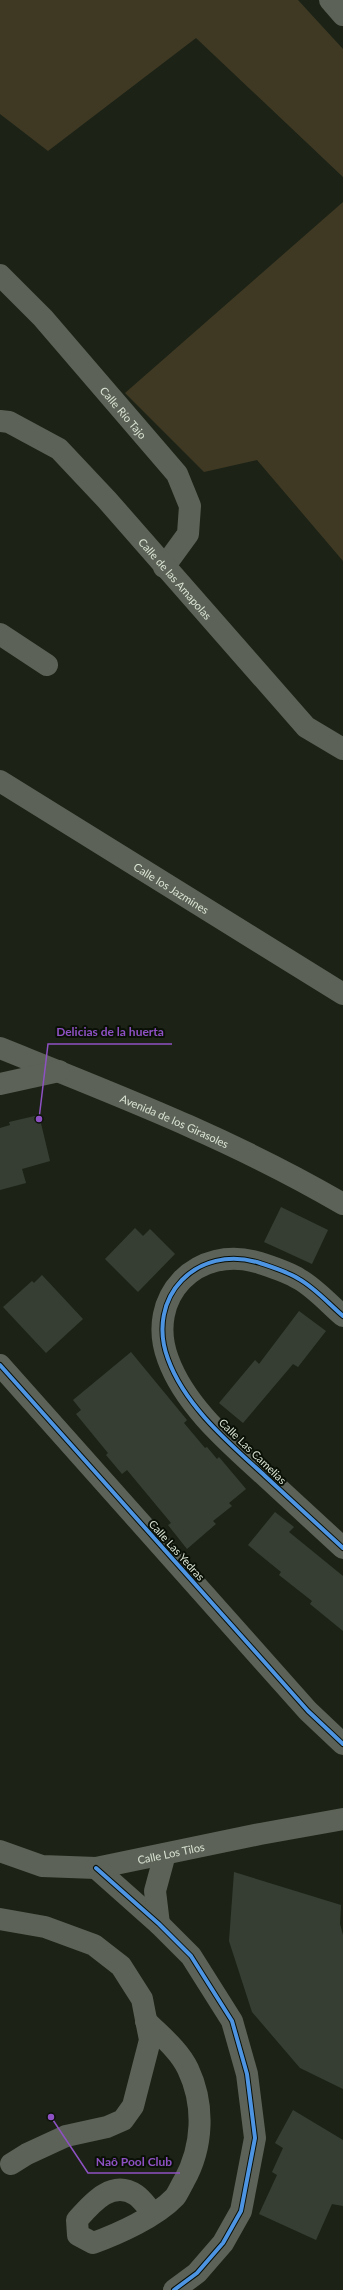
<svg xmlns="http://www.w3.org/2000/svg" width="343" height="2290" font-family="Lato,sans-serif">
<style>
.green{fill:#3f3924}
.building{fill:#363e34}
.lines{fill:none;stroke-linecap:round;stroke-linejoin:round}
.minor{stroke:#5c6257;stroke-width:22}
.cycleway-casing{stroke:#0a1006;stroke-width:6}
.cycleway{stroke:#4d94e3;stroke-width:4}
.labels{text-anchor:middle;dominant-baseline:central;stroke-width:4;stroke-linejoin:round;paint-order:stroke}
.street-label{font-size:11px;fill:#dae4d4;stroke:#0a1006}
.leader{fill:none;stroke:#8e51c3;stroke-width:1.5}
.callout-dot{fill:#8e51c3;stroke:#0a1006;stroke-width:1.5}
.callout-label{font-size:12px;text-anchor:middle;font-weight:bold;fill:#8e51c3;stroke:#0a1006;stroke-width:4;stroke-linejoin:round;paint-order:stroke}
</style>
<rect width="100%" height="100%" fill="#1c2316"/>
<path class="green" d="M0,0H298L343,49V177L196,38L48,151L0,114Z
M343,202V561L257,460L204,472L125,393Z"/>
<path class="building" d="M39,1115L50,1161L22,1169L26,1183L0,1190V1128L10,1125L9,1122Z
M281,1207L328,1230L312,1264L264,1242Z
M135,1228L143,1236L150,1229L175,1254L138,1292L105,1259Z
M42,1275L83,1319L46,1353L3,1307L32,1281L34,1283Z
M299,1311L326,1331L298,1367L293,1364L243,1423L219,1403L255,1360L259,1364Z
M131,1352L187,1420L184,1423L205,1448L207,1447L217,1459L219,1457L246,1489L229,1503L232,1506L213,1521L216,1524L187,1549L168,1525L171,1523L127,1470L122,1474L106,1455L108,1453L76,1414L81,1410L73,1400Z
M275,1512L294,1527L289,1532L343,1576V1631L310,1604L312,1601L279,1575L281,1572L248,1545Z
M234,1872L341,1905L340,1924L343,1935V2089L300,2068L252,2012L229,1941Z
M293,2110L343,2140V2206L332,2204L316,2240L259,2214L277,2175L272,2172L283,2148L275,2143Z"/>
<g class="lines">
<g class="minor">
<path d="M330,0L343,15"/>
<path id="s1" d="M0,275L43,318L177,474L190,506L188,534L164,567"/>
<path id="s2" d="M0,421L9,422L59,449L107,500L306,727L343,749"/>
<path d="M0,634L47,665"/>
<path id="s3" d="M0,781L343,994"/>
<path id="s4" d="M0,1048C117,1095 234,1140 343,1204"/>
<path d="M0,1084L59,1071"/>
<path d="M343,1316C329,1304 315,1288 299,1279C288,1272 272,1267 260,1263C197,1243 145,1297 168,1359C185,1406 229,1443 265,1476C291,1500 317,1524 343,1548"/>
<path d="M0,1365L308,1711L343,1744"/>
<path id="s5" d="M0,1851L42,1866L96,1868L260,1834L343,1819"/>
<path d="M96,1868L159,1924L191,1956L232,2021L247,2074L255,2138L241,2211L223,2243L197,2273L174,2290"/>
<path d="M0,1919L45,1927L94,1945L121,1966L142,1999L150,2040L133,2106L123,2120L107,2127L66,2136L27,2154L11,2164"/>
<path d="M159,1924L155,1891L165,1854"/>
<path d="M146,2021C161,2036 179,2050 188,2069C205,2105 203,2147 184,2181C181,2186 178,2193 175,2197C156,2217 118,2234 93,2243L78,2235L77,2220C92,2203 112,2179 136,2195C142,2199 148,2208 153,2213"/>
</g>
<g class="cycleway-casing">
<path id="cycleway" d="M343,1316C329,1304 315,1288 299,1279C288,1272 272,1267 260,1263C197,1243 145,1297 168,1359C185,1406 229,1443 265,1476C291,1500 317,1524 343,1548
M0,1365L308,1711L343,1744
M96,1868L159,1924L191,1956L232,2021L247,2074L255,2138L241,2211L223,2243L197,2273L174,2290"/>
</g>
<use href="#cycleway" class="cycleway"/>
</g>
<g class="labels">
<g class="street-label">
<text stroke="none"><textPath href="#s1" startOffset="185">Calle Río Tajo</textPath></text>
<text stroke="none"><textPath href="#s2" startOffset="240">Calle de las Amapolas</textPath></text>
<text stroke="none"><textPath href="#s3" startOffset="202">Calle los Jazmines</textPath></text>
<text stroke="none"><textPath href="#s4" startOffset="189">Avenida de los Girasoles</textPath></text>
<text transform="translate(253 1451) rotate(44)">Calle Las Camelias</text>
<text transform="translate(177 1550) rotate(48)">Calle Las Yedras</text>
<text stroke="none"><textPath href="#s5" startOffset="175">Calle Los Tilos</textPath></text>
</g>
</g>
<path class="leader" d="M39 1119L48 1044H172M51 2117L88 2173H180"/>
<g class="callout-dot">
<circle cx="39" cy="1119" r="4"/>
<circle cx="51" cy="2117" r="4"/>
</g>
<g class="callout-label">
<text x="110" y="1036">Delicias de la huerta</text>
<text x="134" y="2166">Naô Pool Club</text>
</g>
</svg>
